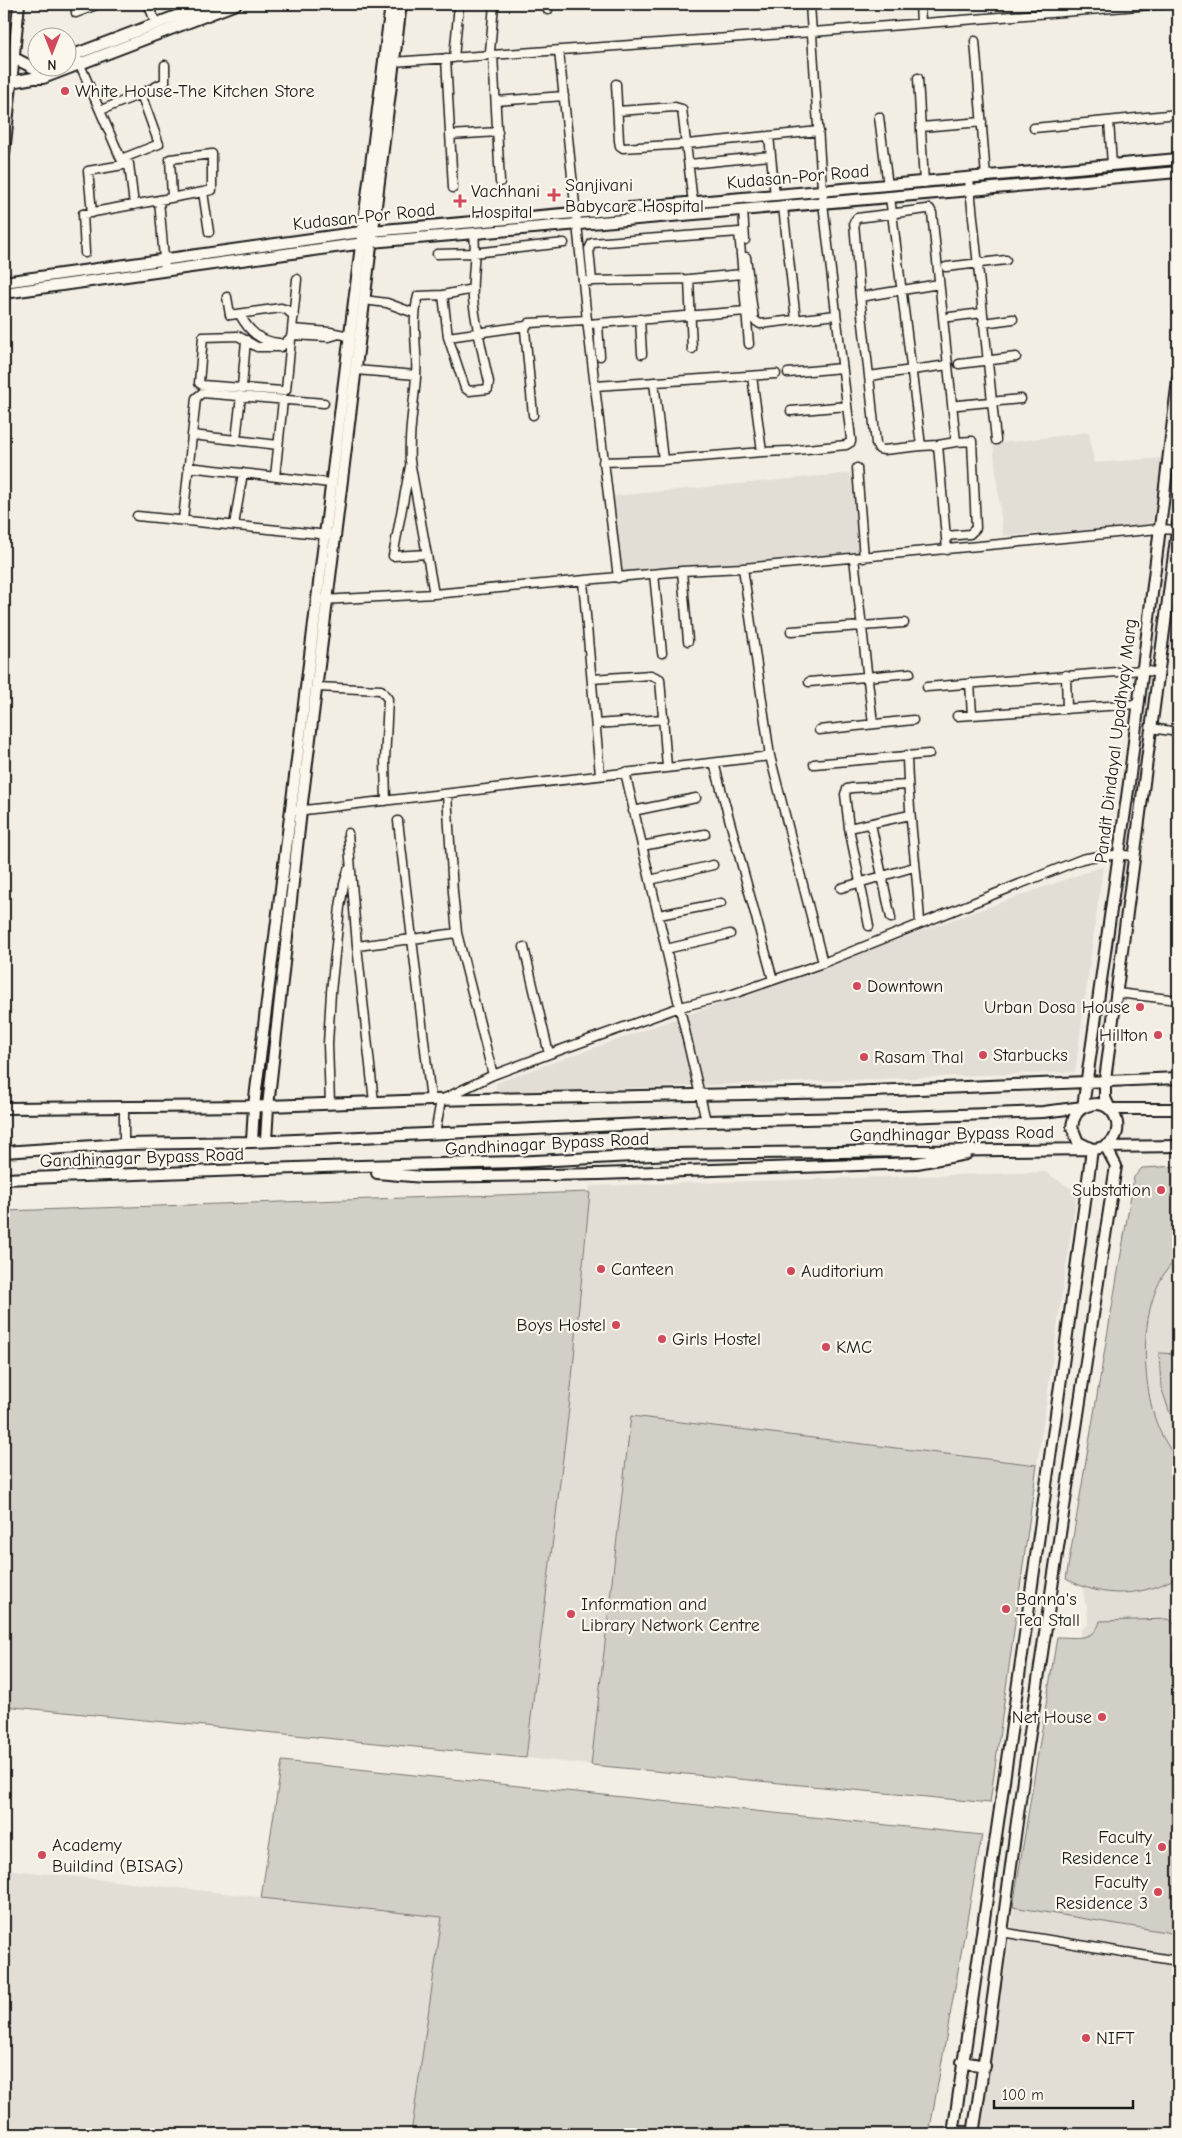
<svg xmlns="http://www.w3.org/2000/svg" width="1182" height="2138" font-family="'Comic Neue',sans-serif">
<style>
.built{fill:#e2ded5}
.green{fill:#d2cfc6;stroke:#777671}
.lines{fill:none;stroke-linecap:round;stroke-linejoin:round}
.street-casing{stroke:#1c1c1c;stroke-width:11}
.secondary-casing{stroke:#1c1c1c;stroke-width:14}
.street{stroke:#fbf7ec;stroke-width:8}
.secondary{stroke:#fbf7ec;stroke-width:10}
.poi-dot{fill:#d1495b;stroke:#fbf7ec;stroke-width:2}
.labels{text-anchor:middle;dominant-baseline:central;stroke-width:4.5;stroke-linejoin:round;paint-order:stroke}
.poi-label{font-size:18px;fill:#1c1c1c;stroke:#fbf7ec;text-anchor:start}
.street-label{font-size:18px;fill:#1c1c1c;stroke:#fbf7ec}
</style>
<rect width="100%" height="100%" fill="#f2eee4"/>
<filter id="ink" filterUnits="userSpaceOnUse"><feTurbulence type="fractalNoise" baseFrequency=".02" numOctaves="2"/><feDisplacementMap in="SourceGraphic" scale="10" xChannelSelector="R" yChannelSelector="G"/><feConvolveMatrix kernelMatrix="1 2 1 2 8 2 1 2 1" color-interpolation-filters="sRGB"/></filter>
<g filter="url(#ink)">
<path class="built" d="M1089,432L1094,463L1162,458L1152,526L1003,536L993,444Z
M853,473L858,552L622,573L613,496Z
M1103,866L1075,1072L497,1093L496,1083Z
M1178,1166V2134H979L1057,1637L1080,1638L1081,1630L1088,1624L1087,1605L1085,1604L1083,1588L1066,1579L1134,1177L1142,1168Z
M1045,1172L1077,1192L1037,1465L631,1417L591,1765L526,1758L569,1409L590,1186Z
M982,1835L929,2134H4V1869L442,1917Z"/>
<path class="green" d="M1178,1166V1258C1137,1292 1140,1381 1158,1427C1162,1438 1177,1458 1178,1467C1180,1478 1178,1491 1178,1501C1178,1527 1178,1552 1178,1577C1140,1597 1105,1599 1066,1579L1134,1177L1142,1168Z
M590,1192L569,1409L526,1758L4,1706V1211Z
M1159,1353L1178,1354V1437L1161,1387Z
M631,1416L1037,1465L990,1803L591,1765Z
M1169,1619L1178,1628L1173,1655L1172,1680L1178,1717V1934L1013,1907L1057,1637C1074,1637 1095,1642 1100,1621Z
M282,1761L982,1835L929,2134H411L442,1917L261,1898Z"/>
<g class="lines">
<g class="street-casing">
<path id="street" d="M76,4V13L99,4
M148,4L156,23
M920,4L921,23
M548,10L549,4
M975,41L986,177
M559,51L587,320L618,578
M490,52L494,4
M493,55L500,182
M446,58L453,188
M454,58L459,4
M78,60L121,159L159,144L141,94L101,110
M393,62L813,32L1163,4
M918,78L924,183
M616,84L619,141L620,146L623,148L687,144L819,131
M141,94L165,82V65
M496,101L564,96
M618,111L675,107L682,109L693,203
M879,117L888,186
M1109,121L1112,165
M921,127L982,122
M1034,128L1178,114
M450,135L498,132
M769,136L775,196
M689,164L770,156
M969,179L996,440
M172,197L170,159L212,154V190L203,192
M890,197L921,446L938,445
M159,200L165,270
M783,207L796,320
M743,210L745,240
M92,213L88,171L129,164L134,205
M85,253L83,214L203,192L209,232
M437,254L474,253L564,243
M746,257L754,320L760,324L836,315
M946,267L1006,260
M592,281L689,279
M584,282L592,281L589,249L592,243L739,232L749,344
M939,284L860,297L854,222L857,218L927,209H930L932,213L956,442L938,445L947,550
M443,295L448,337L465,388L469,391L488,389L489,382C483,355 476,327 473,299C471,277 477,255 474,233
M227,297L230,315L281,308L287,310L294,316
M860,297L869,376
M364,300L387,303L414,313
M240,315C249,331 259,341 279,343
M950,317L982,313
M640,319L642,354
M983,323L1013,319
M588,324L746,311
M598,324L600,356
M526,326L525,330L533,415
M292,329L330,332L349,336
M292,335L329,337L336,335
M291,337L281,347H257L238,336L203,337L199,383L202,385L283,391L286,390L297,279
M448,337L526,326L529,323L587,320
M692,349L689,279L742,274
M959,364L1016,357
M356,370L416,375
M788,373L842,368
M654,382L663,460
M595,386L776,374
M242,387L246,340
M958,405L1021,399
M791,411L847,406
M192,435L278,445
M236,440L241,396
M921,446L884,450L879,449L876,444L869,376L948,365
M797,450L846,445L851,442V439L823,203L810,4
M762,452L790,451
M603,462L663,460L762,452L752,376
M410,466L393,556L427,554
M188,467L330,483
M857,468L864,558
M275,477L283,400
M137,516L329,535
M183,520L196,398L202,393L324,403
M234,525L243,473
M946,536L970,534L976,528L972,441L956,442
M854,558L873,724
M743,568L1159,529L1178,530
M682,571L688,641
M654,574L662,653
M583,581L600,775
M434,594L410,461C408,433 414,405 416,377C418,349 411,323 418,296L443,295L473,289
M322,600L434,594L682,571L743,568L770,756L823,963
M791,631L904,623
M1066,675L1067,709
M592,679L651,675L660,679L667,767
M809,682L910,673
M970,683L972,715
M317,687L381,690L388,699L385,761L386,801
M927,687L1142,670L1159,673
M957,716L1138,704
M596,724L664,719
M1151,728L1178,732
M819,730L913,720
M907,755C908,812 917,867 920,923
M714,763L773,980
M814,764L929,754
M625,772L706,1121
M447,794L453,892L457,933
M296,811L770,756
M633,811L696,798
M871,824L891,918
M849,828L910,815
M348,833L357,946L374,1102
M642,846L705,834
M650,880L713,865
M841,888L914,867
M659,915L721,903
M869,926L849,828L845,794L847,789L852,788L908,785
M357,946L412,939L398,821
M524,947L549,1054
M666,949L730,934
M1117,993L1178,1000
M431,1100L412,939L457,933L493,1075
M330,1104L328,1044L331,992L340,907L344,884L348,870
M435,1134L441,1100L493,1075L549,1054L680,1007L733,994L823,963L1082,859C1101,855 1116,854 1135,856
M124,1144V1109
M1001,1932L1178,1961"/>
</g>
<g class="secondary-casing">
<path id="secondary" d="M68,57L208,4
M14,58L36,69
M11,82L33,78H43L236,4
M4,154L19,4
M4,282L361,232L1178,159
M4,293L371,242L1178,172
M1178,524L1105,1080V1098L1110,1109H1178
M4,1108L268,1106L431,1100L849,1092L1178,1078
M266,1141L268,1106L301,811L401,4
M252,1142L254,1106L391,4
M4,1152L124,1144L252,1142L706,1121L902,1117L1043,1112L1083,1107L1129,783L1178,379
M377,1173L423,1177L599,1174L917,1163L966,1154
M4,1179L323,1167L515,1162L672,1154L1092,1149C1133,1148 1119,1093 1087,1106C1077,1109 1073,1118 1072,1127L1078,1142L1092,1149
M962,2062L985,2066
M953,2131L973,2133
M953,2134C1000,1806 1049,1478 1092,1149
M973,2134C992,2016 1006,1897 1023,1779C1053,1574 1084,1370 1116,1166L1106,1147L1178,1146"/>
</g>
<use href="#street" class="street"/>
<use href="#secondary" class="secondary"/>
</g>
</g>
<g class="poi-dot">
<circle cx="65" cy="91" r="5"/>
<path d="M551.5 187.5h5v5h5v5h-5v5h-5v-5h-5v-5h5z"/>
<path d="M457.5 193.5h5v5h5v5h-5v5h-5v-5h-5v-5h5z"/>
<circle cx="857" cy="986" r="5"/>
<circle cx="1140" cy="1007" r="5"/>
<circle cx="1158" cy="1035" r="5"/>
<circle cx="983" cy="1055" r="5"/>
<circle cx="864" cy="1057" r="5"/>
<circle cx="1161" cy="1190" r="5"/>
<circle cx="601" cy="1269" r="5"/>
<circle cx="791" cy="1271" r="5"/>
<circle cx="616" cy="1325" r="5"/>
<circle cx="662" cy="1339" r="5"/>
<circle cx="826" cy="1347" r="5"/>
<circle cx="1006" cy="1609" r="5"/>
<circle cx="571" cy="1614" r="5"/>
<circle cx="1102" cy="1717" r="5"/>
<circle cx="1162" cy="1847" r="5"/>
<circle cx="42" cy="1855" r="5"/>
<circle cx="1158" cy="1892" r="5"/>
<circle cx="1086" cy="2038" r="5"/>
</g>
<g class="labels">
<g class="poi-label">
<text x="75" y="91">White House-The Kitchen Store</text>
<text x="565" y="185">Sanjivani<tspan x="565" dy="21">Babycare Hospital</tspan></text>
<text x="471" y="191">Vachhani<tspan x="471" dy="21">Hospital</tspan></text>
<text x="867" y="986">Downtown</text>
<text x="1130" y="1007" text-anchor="end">Urban Dosa House</text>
<text x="1148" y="1035" text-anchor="end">Hillton</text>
<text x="993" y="1055">Starbucks</text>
<text x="874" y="1057">Rasam Thal</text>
<text x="1151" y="1190" text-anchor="end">Substation</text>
<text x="611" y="1269">Canteen</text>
<text x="801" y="1271">Auditorium</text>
<text x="606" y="1325" text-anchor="end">Boys Hostel</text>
<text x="672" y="1339">Girls Hostel</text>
<text x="836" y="1347">KMC</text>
<text x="1016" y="1599">Banna's<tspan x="1016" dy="21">Tea Stall</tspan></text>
<text x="581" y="1604">Information and<tspan x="581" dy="21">Library Network Centre</tspan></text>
<text x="1092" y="1717" text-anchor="end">Net House</text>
<text x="1152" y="1837" text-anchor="end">Faculty<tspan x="1152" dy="21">Residence 1</tspan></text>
<text x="52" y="1845">Academy<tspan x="52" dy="21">Buildind (BISAG)</tspan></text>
<text x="1148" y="1882" text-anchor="end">Faculty<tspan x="1148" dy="21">Residence 3</tspan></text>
<text x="1096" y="2038">NIFT</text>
</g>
<g class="street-label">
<text transform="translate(798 177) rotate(-5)">Kudasan-Por Road</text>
<text transform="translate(364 217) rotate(-6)">Kudasan-Por Road</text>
<text transform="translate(1116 741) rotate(-83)">Pandit Dindayal Upadhyay Marg</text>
<text transform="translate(952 1134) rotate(-1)">Gandhinagar Bypass Road</text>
<text transform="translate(547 1144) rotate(-3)">Gandhinagar Bypass Road</text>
<text transform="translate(142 1158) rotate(-2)">Gandhinagar Bypass Road</text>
</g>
</g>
<rect width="1182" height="2138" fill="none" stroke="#fbf7ec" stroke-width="20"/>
<rect x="10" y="10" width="1162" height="2118" fill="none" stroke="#1c1c1c" stroke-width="2" filter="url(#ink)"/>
<g transform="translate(52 52) rotate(180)"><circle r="24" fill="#fbf7ec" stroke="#a29f99"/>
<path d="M0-4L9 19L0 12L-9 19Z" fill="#d1495b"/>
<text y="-8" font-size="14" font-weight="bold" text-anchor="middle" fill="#1c1c1c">N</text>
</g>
<path d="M994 2100v8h139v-8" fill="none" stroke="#1c1c1c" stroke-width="2.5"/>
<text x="1002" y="2100" font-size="15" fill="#1c1c1c" stroke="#fbf7ec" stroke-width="4" paint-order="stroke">100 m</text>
</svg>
